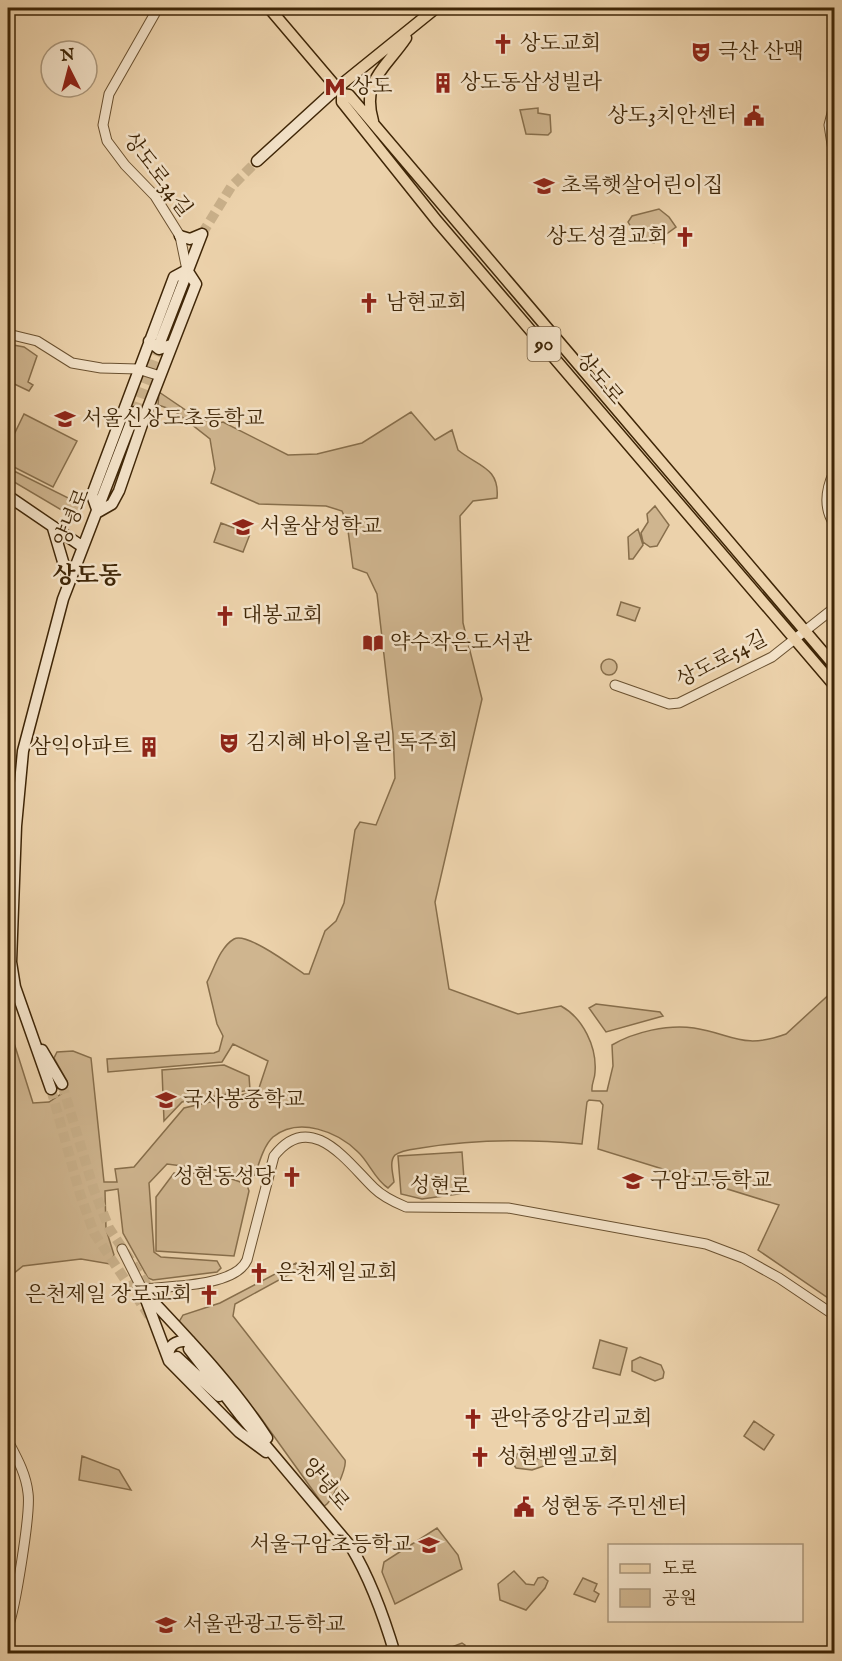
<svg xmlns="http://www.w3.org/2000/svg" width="842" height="1661" font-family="'IM FELL English','Noto Serif KR',serif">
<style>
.green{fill:#cfb58f;stroke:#876e4b;stroke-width:1.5}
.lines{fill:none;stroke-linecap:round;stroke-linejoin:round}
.secondary-tunnel{stroke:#c9b08a;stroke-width:10;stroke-dasharray:10 5;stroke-linecap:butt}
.tertiary-casing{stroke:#6a5130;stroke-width:11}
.secondary-casing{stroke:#3f2607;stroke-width:13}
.primary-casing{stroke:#3f2607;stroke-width:13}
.tertiary{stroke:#f3e2c8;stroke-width:9}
.secondary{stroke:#f3e2c8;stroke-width:10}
.primary{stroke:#ecd2ab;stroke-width:10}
.labels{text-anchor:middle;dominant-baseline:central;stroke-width:5;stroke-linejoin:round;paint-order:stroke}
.shield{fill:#f3e2c8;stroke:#755e41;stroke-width:1.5}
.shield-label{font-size:20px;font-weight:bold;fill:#3f2607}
.poi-label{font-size:21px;fill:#3f2607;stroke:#f3e2c8;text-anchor:start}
.street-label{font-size:21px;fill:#3f2607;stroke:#f3e2c8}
.quarter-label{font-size:24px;font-weight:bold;fill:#3f2607;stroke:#f3e2c8}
</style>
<rect width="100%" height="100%" fill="#ecd2ab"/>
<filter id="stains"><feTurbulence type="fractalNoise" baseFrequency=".00333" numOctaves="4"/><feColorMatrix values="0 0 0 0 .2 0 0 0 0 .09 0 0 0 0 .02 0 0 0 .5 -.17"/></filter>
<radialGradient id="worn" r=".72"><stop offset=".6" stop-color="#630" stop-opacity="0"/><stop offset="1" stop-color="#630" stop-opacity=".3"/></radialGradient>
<path class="green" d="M538,108V113L550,115L551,132L548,135L526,134L520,110Z
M659,209L669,217L676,227L654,243C642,241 634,233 628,222L632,216Z
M8,344L24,347L37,356L28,382L33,385L29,391L8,381Z
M159,392L193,415L216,424L223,422L288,455L317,454L362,443L411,412L435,440L452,430L458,450C477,466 500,467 497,498L473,501L460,516L463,623L482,699L435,902L449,989L518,1014L561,1006C583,1018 597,1047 595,1072C595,1079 591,1084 592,1091H607L613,1066L612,1045C634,1032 668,1024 694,1028C733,1034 742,1050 786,1034L834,990V1302L758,1250L779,1205L598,1149L603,1105L600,1101L589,1100L587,1102L582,1144C527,1139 476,1139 421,1148C414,1149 401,1150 395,1155C389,1161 393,1174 394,1182L388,1188C375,1180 369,1162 358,1152C338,1132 299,1116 273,1137C264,1145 259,1163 255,1175L246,1178L230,1172L167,1164L149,1183L154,1252L161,1257L217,1261L221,1268L217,1272L153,1280L148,1278L123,1233L118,1189L105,1191L106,1229L114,1255L110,1264L81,1259L23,1266L8,1278V1024L33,1103L49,1102L67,1090V1081L54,1058L57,1052L73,1051L91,1058L104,1182H117L115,1169L134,1167L184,1108L258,1091L268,1061L233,1044L222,1062L108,1072L107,1059L214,1053L219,1051L223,1036L217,1024L207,982C214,969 220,947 234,939C247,932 292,966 304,974H309L325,931L336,921L344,903L355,830L360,822L376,825L395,778L393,734L377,594L367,573L353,568L347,523L342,511L326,506L259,504L211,483L215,469L210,439L173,410L158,405Z
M24,414L77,441L53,487L8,464V447Z
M14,471L74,501L86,493L78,514L70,515L9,479Z
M655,506L669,525L657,546L650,547L643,542L641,533L648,522L647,514Z
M221,523L250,534L243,552L214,542Z
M638,529L643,545L633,559H629L628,537Z
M621,602L640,608L635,621L617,615Z
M601 667a8 8 0 1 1 16 0a8 8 0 1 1-16 0Z
M596,1004L660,1012L663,1016L606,1032L589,1008Z
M224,1065L249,1076L250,1090L182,1102L164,1121L162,1070Z
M462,1152L465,1193L422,1199L401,1194L398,1156Z
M174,1173C201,1173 222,1173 247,1185L249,1191L234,1256L156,1251V1197Z
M296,1263L299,1269L235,1304L233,1316L345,1460C347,1467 332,1503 324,1506L258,1414L179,1322L183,1315L220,1303Z
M600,1340L627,1348L620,1375L593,1368Z
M640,1357L661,1365L664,1372L663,1378L655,1381L632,1371V1361Z
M754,1421L774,1435L764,1450L744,1436Z
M517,1454L552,1462L553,1463L532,1470L516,1468L514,1465Z
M82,1456L119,1470L131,1490L79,1480Z
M437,1528L458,1555L462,1569L395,1604L382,1572L384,1562Z
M514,1571L526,1584L534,1585L538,1578L543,1577L548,1581L545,1588L526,1610L500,1600L498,1584Z
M583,1578L597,1584L594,1591L599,1594L595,1602L574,1594Z
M462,1643L465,1645L464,1650L436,1653Z"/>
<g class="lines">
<path class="secondary-tunnel" d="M202,234L231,187L257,161
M135,412L161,340
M62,1084L94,1190L109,1228L154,1296
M51,1089L80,1194L94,1233L150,1317"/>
<g class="tertiary-casing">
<path id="tertiary" d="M158,8L109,94L103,125L107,141L125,165L155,196L180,236L187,270
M834,105L829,125L834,157
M8,334L37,341L72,363L101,368L138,369L160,376
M834,472C826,489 823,507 834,524
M615,685L669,704L679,703L772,657L834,608
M122,1249L142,1289C169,1286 235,1287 247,1260L274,1156C311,1108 348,1163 374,1188C383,1197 394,1202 406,1207L508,1208L706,1244L743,1258L779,1278L834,1315
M8,1441C17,1458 26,1474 28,1493C31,1512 15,1610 8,1627"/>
</g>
<g class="secondary-casing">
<path id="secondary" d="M257,161L337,88
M180,236L190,239L202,234
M187,270L196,284L147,410L119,491L112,504L98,512L92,495L174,277Z
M161,340L202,234
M149,341L159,349L171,345
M8,496L83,547
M53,528L69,582
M42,1050L62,1084
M51,1089L15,987L11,962L16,826L23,751L63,599L135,412
M142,1289L169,1361L239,1432L266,1452
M146,1294C189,1340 233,1385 267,1438
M189,1349L240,1415L351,1547C371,1580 384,1617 395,1654
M177,1357L219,1396
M169,1360C166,1345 176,1340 190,1341"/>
</g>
<g class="primary-casing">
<path id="primary" d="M269,8L337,88L342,94V102L437,221L834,685
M337,88L436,8
M342,94L349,95L834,665
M373,121C361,80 386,68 406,38"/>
</g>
<use href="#tertiary" class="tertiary"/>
<use href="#secondary" class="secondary"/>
<use href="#primary" class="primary"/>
</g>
<defs>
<g id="church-bare" transform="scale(1.62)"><path d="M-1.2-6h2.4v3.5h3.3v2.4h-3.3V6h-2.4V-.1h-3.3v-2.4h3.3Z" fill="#8f2418" stroke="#f3e2c8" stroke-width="2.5" paint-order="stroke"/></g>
<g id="theatre-bare" transform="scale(1.62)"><path d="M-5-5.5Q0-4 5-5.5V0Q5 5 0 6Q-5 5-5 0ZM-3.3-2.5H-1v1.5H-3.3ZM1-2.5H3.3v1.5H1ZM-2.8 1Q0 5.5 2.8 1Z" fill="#8f2418" stroke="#f3e2c8" stroke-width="2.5" paint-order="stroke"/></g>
<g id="building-bare" transform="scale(1.62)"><path d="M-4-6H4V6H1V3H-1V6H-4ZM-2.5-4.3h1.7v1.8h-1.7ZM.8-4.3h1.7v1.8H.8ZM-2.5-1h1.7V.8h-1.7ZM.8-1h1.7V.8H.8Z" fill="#8f2418" stroke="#f3e2c8" stroke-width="2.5" paint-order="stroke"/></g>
<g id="metro-bare" transform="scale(1.62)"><path d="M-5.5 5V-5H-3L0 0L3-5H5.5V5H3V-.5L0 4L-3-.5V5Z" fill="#8f2418" stroke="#f3e2c8" stroke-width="2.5" paint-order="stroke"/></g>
<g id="civic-bare" transform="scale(1.62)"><path d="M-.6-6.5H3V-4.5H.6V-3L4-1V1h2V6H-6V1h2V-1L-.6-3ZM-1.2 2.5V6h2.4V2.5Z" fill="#8f2418" stroke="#f3e2c8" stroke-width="2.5" paint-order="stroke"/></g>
<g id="school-bare" transform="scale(1.62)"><path d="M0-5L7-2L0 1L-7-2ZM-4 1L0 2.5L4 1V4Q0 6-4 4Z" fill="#8f2418" stroke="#f3e2c8" stroke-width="2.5" paint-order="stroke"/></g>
<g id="library-bare" transform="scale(1.62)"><path d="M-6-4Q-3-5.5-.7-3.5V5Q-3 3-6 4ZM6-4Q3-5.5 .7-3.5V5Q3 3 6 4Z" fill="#8f2418" stroke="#f3e2c8" stroke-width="2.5" paint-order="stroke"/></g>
</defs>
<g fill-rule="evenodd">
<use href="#church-bare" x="503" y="44"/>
<use href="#theatre-bare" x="701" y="52"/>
<use href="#building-bare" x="443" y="83"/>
<use href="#metro-bare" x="335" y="87"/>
<use href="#civic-bare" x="754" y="116"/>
<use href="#school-bare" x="544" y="186"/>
<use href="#church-bare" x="685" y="237"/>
<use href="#church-bare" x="369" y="303"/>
<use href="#school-bare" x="65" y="419"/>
<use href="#school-bare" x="243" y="527"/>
<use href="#church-bare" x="225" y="616"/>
<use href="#library-bare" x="373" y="643"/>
<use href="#theatre-bare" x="229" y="743"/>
<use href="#building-bare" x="149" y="747"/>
<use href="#school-bare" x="166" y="1100"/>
<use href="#church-bare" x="292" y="1177"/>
<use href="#school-bare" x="633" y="1181"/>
<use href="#church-bare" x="259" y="1273"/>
<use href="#church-bare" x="209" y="1295"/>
<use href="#church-bare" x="473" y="1419"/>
<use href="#church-bare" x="480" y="1457"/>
<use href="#civic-bare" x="524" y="1507"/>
<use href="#school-bare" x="429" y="1545"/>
<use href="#school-bare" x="166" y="1625"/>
</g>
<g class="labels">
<rect class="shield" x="527.5" y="327" width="33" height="34" rx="4.5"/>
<g class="shield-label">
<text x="544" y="344">90</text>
</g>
<g class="poi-label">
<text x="520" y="44">상도교회</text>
<text x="718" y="52">극산 산맥</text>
<text x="460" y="83">상도동삼성빌라</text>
<text x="352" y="87">상도</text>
<text x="737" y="116" text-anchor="end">상도3치안센터</text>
<text x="561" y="186">초록햇살어린이집</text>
<text x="668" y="237" text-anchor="end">상도성결교회</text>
<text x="386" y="303">남현교회</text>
<text x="82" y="419">서울신상도초등학교</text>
<text x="260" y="527">서울삼성학교</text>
<text x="242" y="616">대봉교회</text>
<text x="390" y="643">약수작은도서관</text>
<text x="246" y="743">김지혜 바이올린 독주회</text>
<text x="132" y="747" text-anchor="end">삼익아파트</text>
<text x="183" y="1100">국사봉중학교</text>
<text x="275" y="1177" text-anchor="end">성현동성당</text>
<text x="650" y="1181">구암고등학교</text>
<text x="276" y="1273">은천제일교회</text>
<text x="192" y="1295" text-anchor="end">은천제일 장로교회</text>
<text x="490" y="1419">관악중앙감리교회</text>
<text x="497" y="1457">성현벧엘교회</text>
<text x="541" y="1507">성현동 주민센터</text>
<text x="412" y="1545" text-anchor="end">서울구암초등학교</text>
<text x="183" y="1625">서울관광고등학교</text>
</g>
<g class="street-label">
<text transform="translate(157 175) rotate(53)">상도로34길</text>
<text transform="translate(599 379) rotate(50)">상도로</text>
<text transform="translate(73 518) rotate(-68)">양녕로</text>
<text transform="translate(722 660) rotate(-27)">상도로54길</text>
<text transform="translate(440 1187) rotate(2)">성현로</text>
<text transform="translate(325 1485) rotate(50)">양녕로</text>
</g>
<g class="quarter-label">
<text x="87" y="576">상도동</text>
</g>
</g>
<rect width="842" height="1661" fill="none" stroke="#ecd2ab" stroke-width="30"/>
<rect x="9" y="9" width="824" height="1643" fill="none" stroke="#3f2607" stroke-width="3"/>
<rect x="15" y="15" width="812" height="1631" fill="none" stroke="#3f2607" stroke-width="1.5"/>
<rect x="608" y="1544" width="195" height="78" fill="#f3e2c8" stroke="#ab977b" stroke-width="1.5"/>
<rect x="620" y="1564" width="30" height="9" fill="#ecd2ab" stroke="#ab977b" stroke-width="1.5"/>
<text x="662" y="1574" font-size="18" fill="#3f2607">도로</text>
<rect x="620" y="1589" width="30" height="18" fill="#cfb58f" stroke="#ab977b" stroke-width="1.5"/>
<text x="662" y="1604" font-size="18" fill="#3f2607">공원</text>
<g transform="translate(69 69) rotate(354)"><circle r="28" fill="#f3e2c8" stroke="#ab977b" stroke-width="1.5"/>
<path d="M0-4.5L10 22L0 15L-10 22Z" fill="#8f2418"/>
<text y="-9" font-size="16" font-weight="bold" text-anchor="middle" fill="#3f2607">N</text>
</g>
<rect width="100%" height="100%" filter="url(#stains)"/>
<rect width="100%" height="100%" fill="url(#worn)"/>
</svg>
